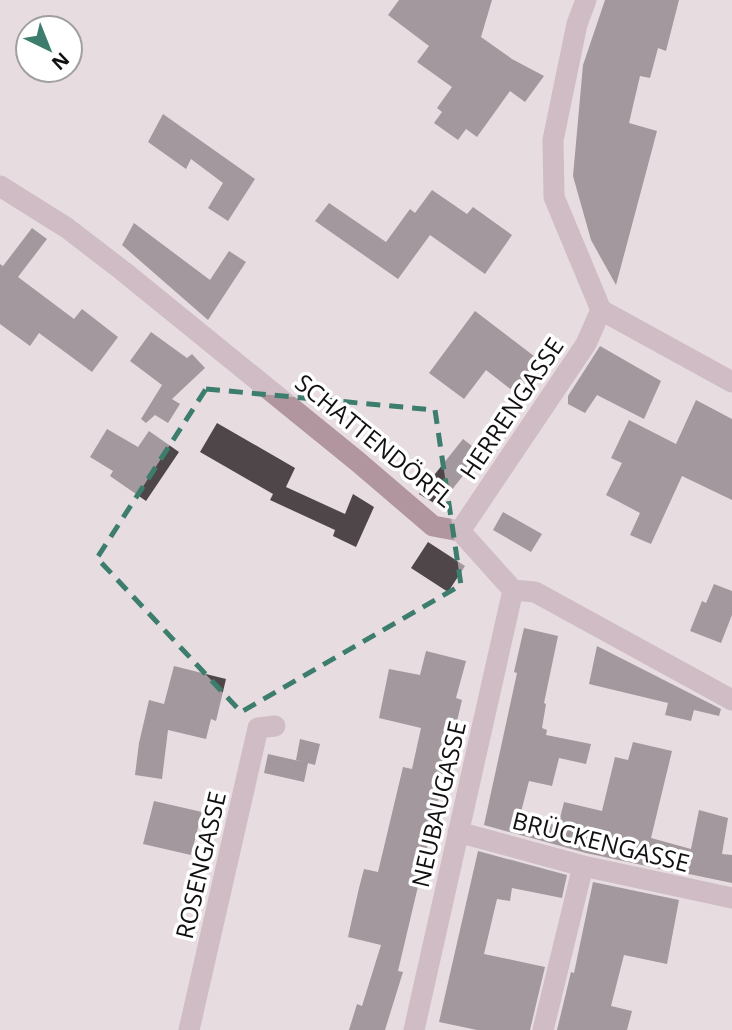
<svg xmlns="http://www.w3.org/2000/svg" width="732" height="1030" font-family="'Open Sans',sans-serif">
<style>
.building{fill:#4e4649}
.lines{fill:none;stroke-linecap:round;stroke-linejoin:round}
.street{stroke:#b1959f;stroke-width:21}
.marked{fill:none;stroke:#3c7d6d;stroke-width:5;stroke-dasharray:14 9;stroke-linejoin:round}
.labels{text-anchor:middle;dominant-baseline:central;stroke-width:7;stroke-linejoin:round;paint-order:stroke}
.street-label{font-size:24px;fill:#131011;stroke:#fff}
</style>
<rect width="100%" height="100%" fill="#e7dde1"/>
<path class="building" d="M399,0H492L481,37L512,59L544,76L525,102L510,91L477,137L466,129L458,140L434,123L442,112L437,108L452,87L417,62L429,46L388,15Z
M605,0H679L666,51L658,48L650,78L640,76L629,123L657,131L616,285L591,240L573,176L583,65Z
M163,114L255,179L228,221L208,208L223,183L191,159L186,169L148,142Z
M432,190L467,214L473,207L512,235L485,274L430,235L398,279L315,221L329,203L386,242L410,209L415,213Z
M134,223L210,280L229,251L246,262L208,320L122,245Z
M32,228L47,239L18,277L74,319L82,309L118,337L92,372L39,333L30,346L0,324V264L3,266Z
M475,311L547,366L522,398L486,370L464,399L429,373Z
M151,332L187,358L192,354L205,368L172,399L180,404L168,423L155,415L146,423L141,419L162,385L130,361Z
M600,346L661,381L644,419L597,395L585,413L568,404V396Z
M696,400L732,419V500L682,476L651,544L630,535L640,513L606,495L622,463L611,458L629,420L676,444Z
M217,423L295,468L286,487L345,514L353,494L374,507L356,547L333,536L335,530L270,500L273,494L200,452Z
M107,429L138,447L149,431L179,452L146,501L110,476L113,471L90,457Z
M463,439L481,453L439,506L419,494Z
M503,512L542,534L531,552L493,530Z
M428,542L465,566L448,592L411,568Z
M714,584L732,591V615L721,643L690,631L702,601L706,603Z
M524,628L558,636L544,703L546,704L542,728L547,730L546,735L591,744L586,764L559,758L552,786L529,781L520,816L558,826L564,802L602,811L615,757L628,760L633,742L672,751L651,838L691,849L699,810L728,818L722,854L732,855V883L684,873V874L586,853L484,825L517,673L514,672Z
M597,646L721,709L719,716L694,710L691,721L665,715L668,703L589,684Z
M426,651L466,661L456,698L462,700L398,971L403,972L385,1030H349L357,1004L362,1006L381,945L348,937L359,888L364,869L378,872L403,767L412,769L421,728L379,718L389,669L420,675Z
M174,666L226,679L216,721L211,719L206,739L168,730L162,779L135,775L139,743L149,700L164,704Z
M300,739L320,744L315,765L296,760Z
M268,754L308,763L304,782L264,773Z
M154,801L202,812L191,855L143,844Z
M478,851L567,875L562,898L512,888L510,901L497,899L484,954L545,967L530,1030H477L439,1022Z
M593,882L679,900L667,964L624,955L611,1006L632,1011L627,1030H557L571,972L574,973Z"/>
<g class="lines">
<path class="street" d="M0,186L67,228L123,271L357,461L433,526L460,531L513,590L535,592L732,700
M601,310L732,382
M460,531L586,344L601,310L554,197L553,140L577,24L586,0
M458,832L583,866L732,898
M189,1030L258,728L275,726
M414,1030L513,590
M543,1030L583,866"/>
</g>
<path d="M0 0H732V1030H0ZM206,389L435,410L461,585L241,712L97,558Z" fill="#e7dde1" fill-opacity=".55" fill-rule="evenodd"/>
<path class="marked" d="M206,389L435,410L461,585L241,712L97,558Z"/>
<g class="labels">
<g class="street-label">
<text transform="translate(511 408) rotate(-56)">HERRENGASSE</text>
<text transform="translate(375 440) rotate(39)">SCHATTENDÖRFL</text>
<text transform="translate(438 804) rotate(-77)">NEUBAUGASSE</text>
<text transform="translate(601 841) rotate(14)">BRÜCKENGASSE</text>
<text transform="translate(200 865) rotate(-77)">ROSENGASSE</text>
</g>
</g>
<g transform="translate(49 49) rotate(137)"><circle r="33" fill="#ffffff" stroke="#a19fa0" stroke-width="2"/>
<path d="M0-5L12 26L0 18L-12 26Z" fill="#3c7d6d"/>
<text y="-10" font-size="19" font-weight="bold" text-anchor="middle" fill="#131011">N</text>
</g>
</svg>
